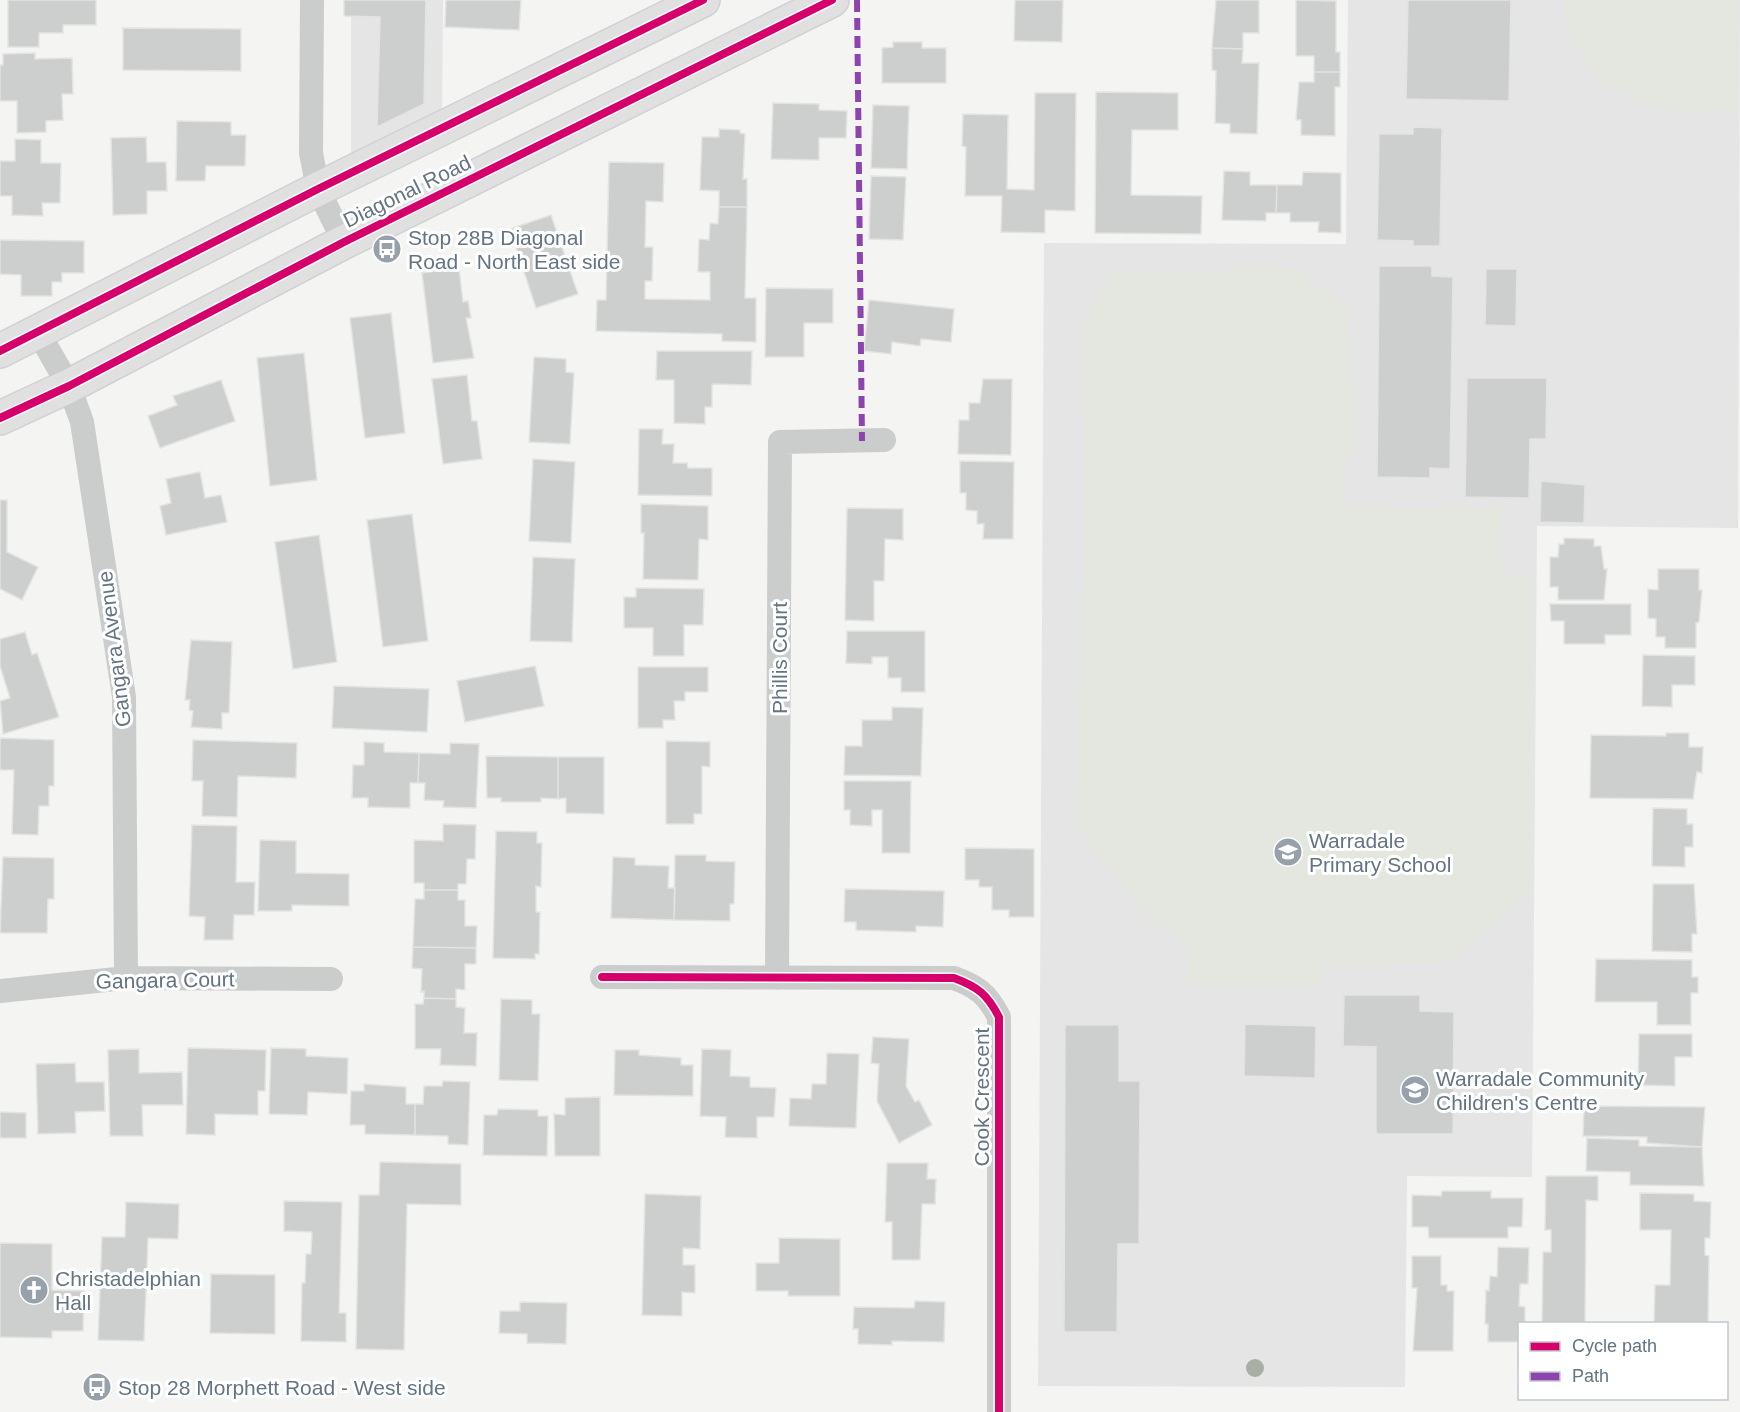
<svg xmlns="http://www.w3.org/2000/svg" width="1740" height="1412" font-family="Arial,sans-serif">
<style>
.built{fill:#e4e5e4}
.green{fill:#e4e7e0}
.building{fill:#cdcece;stroke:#e3e3e2;stroke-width:1.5}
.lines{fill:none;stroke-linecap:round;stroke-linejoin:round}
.secondary-casing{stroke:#d0d2d2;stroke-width:36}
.minor{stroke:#cbcdcd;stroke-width:24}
.secondary{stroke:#e0e0e0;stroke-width:33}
.quiet{stroke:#8e44ad;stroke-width:6;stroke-dasharray:12 6;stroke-linecap:butt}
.cycleway-casing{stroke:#fff;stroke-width:11}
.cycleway{stroke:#d6006c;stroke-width:8}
.tree{fill:#a6b0a3}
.labels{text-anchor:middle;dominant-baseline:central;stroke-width:6;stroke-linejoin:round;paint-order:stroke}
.street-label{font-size:21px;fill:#647482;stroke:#fff}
.poi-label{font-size:21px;fill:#647482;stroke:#fff;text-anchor:start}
</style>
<rect width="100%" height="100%" fill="#f4f4f2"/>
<path class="built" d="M351,0H443L442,112L351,157Z
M1348,0H1740L1738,528L1537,526L1532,1177L1407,1176L1405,1387L1038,1386L1044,243L1346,244Z"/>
<path class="green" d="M1562,0H1737L1738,109L1660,111L1600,80L1582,54L1566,19Z
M1296,268L1347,309L1355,452L1344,459L1345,509L1499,507L1502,564L1507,576L1529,579V892L1447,964L1324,963L1322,985H1189L1187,948L1173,930L1152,923L1079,827L1086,320L1113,273Z"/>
<path class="building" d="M8,0H96V25H63V33H39V47H8Z
M344,0H426L424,104L377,127L380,17L344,16Z
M446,0H521L519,30L445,27Z
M1015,0H1063L1062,42L1014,41Z
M1216,0H1259V33H1243V49L1212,48Z
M1296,0L1336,1V52H1340V72H1314V56H1296Z
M1408,0H1511L1509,101L1406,99Z
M123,28L241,29V71L123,70Z
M893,42H922V48H946V83H882V48L893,47Z
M1212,48L1243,49L1242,63H1259L1257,134L1230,133V124L1215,123L1216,71L1212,70Z
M35,53V59L72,58L73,94H62L63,120L46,121V132L17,133V101H0V65H3V54Z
M1314,72H1340V87H1335V136L1301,135V120H1296L1299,82H1314Z
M1096,92L1178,93V130H1132L1131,195L1202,196L1201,234L1095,233Z
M1035,93H1076L1075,211L1045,210V233L1001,232L1002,196H965L966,147L962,146L963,114L1008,115L1007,189L1034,190Z
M773,103L819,104V110L847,111L846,138H819V160L771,159Z
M873,105L909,106L907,169L871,168Z
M177,121L231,122V135H246L245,166H206L205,181H176Z
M1413,127L1442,128L1440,246H1413V241L1377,240L1379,134H1413Z
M719,129L740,130V133L745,134L743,179H747V207H719V191L700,190L702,137H719Z
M146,137L147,162H166L167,191H147V214L113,215L111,138Z
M15,139L41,140V163H61L60,203H42L43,216L12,215V196H0V161H15Z
M609,162L664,163L663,202L646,201L645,247H653L652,281H645V299L710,300V272H698L699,239L709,240L710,223L718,224L719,207H747L745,298H756V342L722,341V334L596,331L597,300H606Z
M1224,171L1250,172V185H1277L1276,213H1266V221L1222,220Z
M1303,172L1341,173V233L1318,232L1319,222H1290V213H1276L1277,185H1302Z
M871,176L906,177L903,240L869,239Z
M551,215L578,294L536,308L510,229Z
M0,240L84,241V273H62V282H52V296H21V275L0,274Z
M1379,266H1432V276L1453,277L1450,469L1430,468V478L1377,477Z
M459,268L463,302L468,301L471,318H466L474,358L433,363L422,273Z
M1486,269H1517L1516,326L1485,325Z
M766,288L833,289V323H804V357H765Z
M869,300L954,309L951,342L921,339L920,346L892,342L891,354L864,351Z
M391,313L405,433L365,438L350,318Z
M657,351H752L751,385L712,384V407H705V424L674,423V380H656Z
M304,353L317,480L270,486L257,358Z
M534,357L566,359V372L574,373L570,444L529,442Z
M467,375L472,421H477L482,459L443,464L432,379Z
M1467,378H1547L1546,439H1530L1529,498L1465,497Z
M983,379H1012L1011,455L958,454L959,420H969V403H980Z
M221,380L235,421L160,448L148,416L177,405L173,396Z
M639,429H663L662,444H674L673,463H687L688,468H712V496L638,495Z
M533,459L575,462L571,543L529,541Z
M960,461L1014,462L1013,539H983L984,524H977V511L966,510V493H960Z
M200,472L205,498L221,495L227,522L166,535L160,506L171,503L166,479Z
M1541,481L1585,485L1584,523L1540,522Z
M0,500H7V552L38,567L22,600L0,589Z
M641,504L708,506V540L699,539L698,580L643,579L644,533H641Z
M847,508L903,509V540L885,539L884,581H874V621L845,620Z
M412,514L428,641L383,647L367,520Z
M319,535L337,662L293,669L275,542Z
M1564,538L1594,539V546H1601L1604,569H1607L1604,600H1558V587H1550V557H1558L1559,544H1564Z
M533,557L575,559L572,642L530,641Z
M1658,569H1699V590H1702L1699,622L1696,623V648H1665V637H1656V619L1648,618V589L1658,590Z
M636,588L704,589L703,625H684V656H653V628H624V597H636Z
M1550,604H1631V635H1605V644H1564V621H1551Z
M847,631H925V692H901V678H888V657H872V664L846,663Z
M25,632L32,655L37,653L59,717L3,734L0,701L10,698L0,666V639Z
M191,640L232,642L229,713H222V729L191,727L193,711L189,710L190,700H185Z
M1643,655L1695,656V685H1672V707L1642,706Z
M535,666L544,706L465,722L457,681Z
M638,667H708V692H685V701H674L675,720H663V728H638Z
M334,686L429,689L427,732L332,728Z
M892,707L923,708L921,776L844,775L845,746H862V720H892Z
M1666,733H1689V747H1703L1702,773L1697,772L1693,799L1590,798L1591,735L1666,736Z
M0,738L54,740V786H49V806H39L38,835L12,834L14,770H0Z
M193,740L297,743L296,778L238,776L237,817L202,816L203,781H192Z
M666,741L710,742V767L702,766V814H694V824H666Z
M364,742L384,743V752L419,753L418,783H410V808L368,807V798H352L353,765H364Z
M450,743L479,744L476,808L443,807L444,801L424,800L425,783H418L419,753L450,754Z
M486,756L558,757V799L541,798V802H501V798H487Z
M558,757H604V814L566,813V798L558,799Z
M844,781H911L910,853H882V810H872V826L850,825V810H844Z
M1653,808L1687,809V824H1693V847H1685V867L1652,866Z
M443,824L476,825L475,859H467L466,884H458V890H424V883H414V840L443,841Z
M192,825L237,826L236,882H255L254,915H234L233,940H204L205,917L189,916Z
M496,831L537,832V843H542L541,887L536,886V912H540L539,954H535V959L493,958Z
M260,840L296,841V873L349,874V906L292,905V911H258Z
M965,848L1034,849V917H1009V910H992V887H979V880H965Z
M675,855H706V861L735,862L734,904H730V921L674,920Z
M3,857L54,858V899H48L47,933H0Z
M613,857L635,858V865L669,866L668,888H675L674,920L611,918Z
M1653,884H1694L1697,934H1692V952L1652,951Z
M845,889L944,891L943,927L916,926V932L856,930V922H844Z
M424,890H458V900H465V926H477L476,948L413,947L415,899H424Z
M413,947L476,948V964H465V990L456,989V999L424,998V991L421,992L422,969L412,968Z
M1596,959L1692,960V977H1698V993H1691V1025H1657V1002H1595Z
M1344,995H1420V1011L1454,1012L1453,1134H1376V1047L1343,1046Z
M424,998L456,999V1007L465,1008L464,1033H477L476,1066L440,1065L441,1049H415V1004H423Z
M501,999L532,1000V1014H540L538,1081L499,1080Z
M1245,1024L1316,1026L1315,1078L1244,1076Z
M1065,1025H1119V1081H1140L1139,1244H1118L1117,1332H1064Z
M1639,1034H1692V1057H1675V1086L1638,1085Z
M873,1037L909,1039L906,1086L915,1102L919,1100L932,1125L899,1143L877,1101L879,1064L871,1063Z
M188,1048L266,1050L265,1091H258V1115L215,1114V1135L186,1134Z
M271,1048L306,1049V1056L348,1058L347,1094L308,1092L307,1115L269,1114Z
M139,1049V1073L182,1072L183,1105H142L143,1136H110L108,1050Z
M702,1049L731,1050L730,1076L750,1077V1087L776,1088L774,1117H757V1138L725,1137L726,1117L700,1116Z
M615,1050H639V1055L681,1058V1065H693V1096L614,1095Z
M827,1053L859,1054L856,1128L789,1126L790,1098L811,1099L812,1084H826Z
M75,1063L76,1082H104L105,1111L75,1112L76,1133L38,1134L36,1064Z
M443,1081L470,1082L468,1145L448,1144V1136L415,1135V1104H423L424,1086H442Z
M364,1084L406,1087V1104H415V1135L365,1134V1125H350L351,1091H364Z
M600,1097V1156H555L554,1114L565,1115V1098Z
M1584,1106L1705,1107L1702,1147L1647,1143V1137L1583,1136Z
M498,1109L538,1110V1116H548L547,1156L483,1155L484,1115H497Z
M0,1112L26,1113V1138H0Z
M1587,1138L1639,1140V1146L1702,1147L1704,1186L1630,1185V1172L1586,1171Z
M380,1162L461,1164V1205L407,1204L404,1350L356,1349L359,1195H379Z
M887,1163H928L927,1179H936L935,1204H922L920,1260H892V1222H885Z
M1546,1176H1598V1201L1586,1200L1585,1324H1542L1543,1252H1551V1230H1545Z
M1442,1191H1491V1198H1523L1522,1227H1508V1238H1429L1428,1227H1412V1195L1441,1196Z
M1640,1193L1694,1194V1201L1711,1202L1710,1238H1705V1255L1709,1256L1708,1324H1654L1655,1285H1670L1671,1230H1640Z
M645,1194L701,1196L700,1249L683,1248V1265H695V1293L682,1292V1316L642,1315Z
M284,1201L342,1202L339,1313H346V1342L301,1341L302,1283H305L306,1254H311L312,1232L284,1231Z
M126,1202L179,1204L178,1239L148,1238L144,1341L98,1340L102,1237H125Z
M779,1238L840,1239V1296H788V1291H756V1263H779Z
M0,1243L52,1244V1290L84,1291L83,1331H52V1338L0,1337Z
M1498,1247L1529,1248L1528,1284H1520L1519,1306L1525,1307V1324H1520V1342H1488V1324H1485L1486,1290L1489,1291L1490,1276L1497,1277Z
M1412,1256H1441V1285H1447V1291H1454L1453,1351H1413L1417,1288H1412Z
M211,1274L275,1275V1334L210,1333Z
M915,1301L945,1302L944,1342L892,1341V1345L858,1344V1329H853L854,1307L914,1308Z
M520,1302L567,1303L566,1344L527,1343V1334L499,1333L500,1311H520Z"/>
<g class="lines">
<g class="secondary-casing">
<path id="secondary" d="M0,351L318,189L703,0
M0,418L69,386L344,242L832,0"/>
</g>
<path class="minor" d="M312,0L311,153L318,189L344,242
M38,332L69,386L82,422L124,697L126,978
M602,977L954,978C978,987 987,994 999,1017V1412
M777,978L780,442L884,440
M0,991L126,978L331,979"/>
<use href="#secondary" class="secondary"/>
<path class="quiet" d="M857,0L862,441"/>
<g class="cycleway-casing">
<path id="cycleway" d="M0,351L318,189L703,0
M0,418L69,386L344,242L832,0
M602,977L954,978C978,987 987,994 999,1017V1412"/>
</g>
<use href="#cycleway" class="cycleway"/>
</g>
<circle class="tree" cx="1255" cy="1368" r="9"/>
<defs>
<g id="bus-disc" transform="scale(1.5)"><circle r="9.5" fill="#96a1a9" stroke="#fff"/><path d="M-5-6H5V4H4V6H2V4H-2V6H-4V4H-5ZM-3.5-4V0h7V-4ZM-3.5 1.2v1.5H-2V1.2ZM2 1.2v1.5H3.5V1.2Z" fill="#fff"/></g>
<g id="school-disc" transform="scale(1.5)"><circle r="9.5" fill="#96a1a9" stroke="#fff"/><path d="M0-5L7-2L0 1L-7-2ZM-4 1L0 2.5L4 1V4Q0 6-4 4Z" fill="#fff"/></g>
<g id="church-disc" transform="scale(1.5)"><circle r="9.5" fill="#96a1a9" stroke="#fff"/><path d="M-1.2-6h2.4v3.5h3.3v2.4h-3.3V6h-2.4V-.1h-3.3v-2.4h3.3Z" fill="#fff"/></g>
</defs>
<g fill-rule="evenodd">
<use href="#bus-disc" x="387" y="249"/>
<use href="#school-disc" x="1288" y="852"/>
<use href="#school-disc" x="1415" y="1090"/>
<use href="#church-disc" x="34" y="1290"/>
<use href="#bus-disc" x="97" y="1387"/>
</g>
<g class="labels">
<g class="street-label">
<text transform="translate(407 191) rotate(-26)">Diagonal Road</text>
<text transform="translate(114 649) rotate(-97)">Gangara Avenue</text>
<text transform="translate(779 658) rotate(-90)">Phillis Court</text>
<text transform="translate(165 980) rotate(-1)">Gangara Court</text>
<text transform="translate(981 1097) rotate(-90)">Cook Crescent</text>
</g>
<g class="poi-label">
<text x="408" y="237">Stop 28B Diagonal<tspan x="408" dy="24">Road - North East side</tspan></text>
<text x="1309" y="840">Warradale<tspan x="1309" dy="24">Primary School</tspan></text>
<text x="1436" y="1078">Warradale Community<tspan x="1436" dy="24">Children's Centre</tspan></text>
<text x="55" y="1278">Christadelphian<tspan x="55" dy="24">Hall</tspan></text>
<text x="118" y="1387">Stop 28 Morphett Road - West side</text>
</g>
</g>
<rect x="1518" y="1322" width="210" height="78" fill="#ffffff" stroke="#c1c7cd" stroke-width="1.5"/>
<rect x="1530" y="1342" width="30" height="9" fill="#d6006c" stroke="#c1c7cd" stroke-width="1.5"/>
<text x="1572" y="1352" font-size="18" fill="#647482">Cycle path</text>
<rect x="1530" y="1372" width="30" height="9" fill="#8e44ad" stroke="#c1c7cd" stroke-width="1.5"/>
<text x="1572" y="1382" font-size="18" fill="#647482">Path</text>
</svg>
